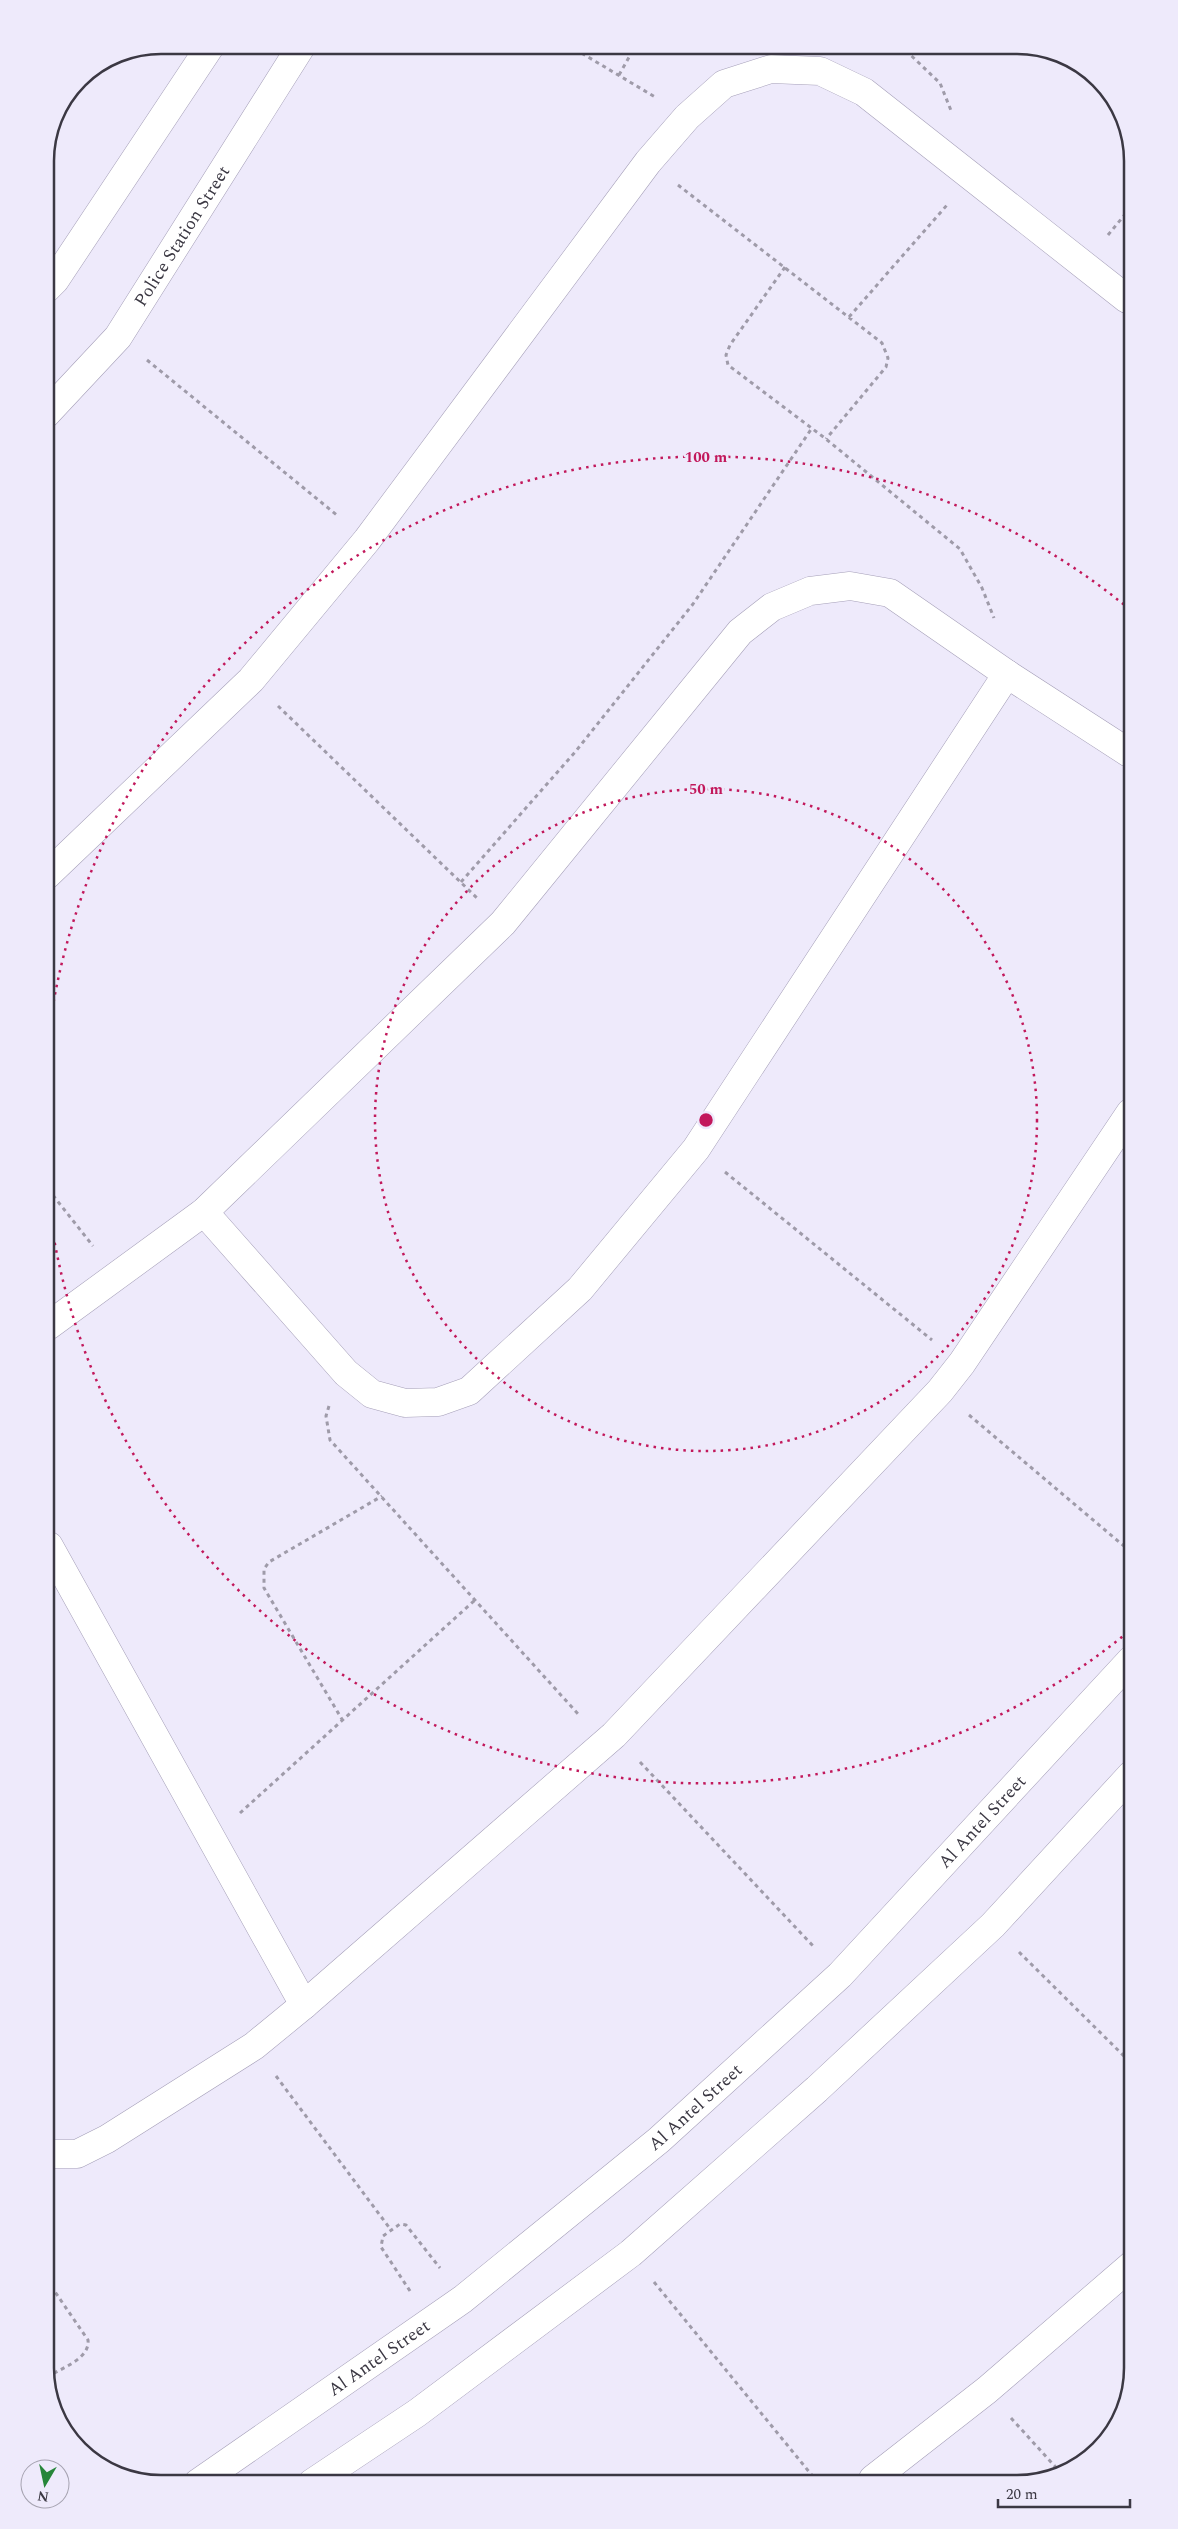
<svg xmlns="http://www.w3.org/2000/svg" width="1178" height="2529" font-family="Spectral,serif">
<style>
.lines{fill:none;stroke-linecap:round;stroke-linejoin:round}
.minor-casing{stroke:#a59fb8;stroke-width:29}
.path{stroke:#9f9ba9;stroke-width:3;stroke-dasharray:4 4;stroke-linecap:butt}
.minor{stroke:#fff;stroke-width:28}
.ring{fill:none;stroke:#c2185b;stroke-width:2.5;stroke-dasharray:2.5 5}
.labels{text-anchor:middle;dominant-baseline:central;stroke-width:5;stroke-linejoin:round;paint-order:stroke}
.street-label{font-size:18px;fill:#3b3843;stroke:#eeeafb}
.rim{fill:none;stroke:#3b3843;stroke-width:2.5}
.centre{fill:#c2185b;stroke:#eeeafb;stroke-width:2.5}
.ring-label{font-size:15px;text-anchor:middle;font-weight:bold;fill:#c2185b;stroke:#eeeafb;stroke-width:5;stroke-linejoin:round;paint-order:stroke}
</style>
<rect width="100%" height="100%" fill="#eeeafb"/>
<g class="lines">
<g class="minor-casing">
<g id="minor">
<path d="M46,289L55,280L211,45"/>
<path id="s1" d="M46,414L118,337L302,45"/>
<path d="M47,875L251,680L367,540L648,162L687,117L724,84L771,69L820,71L864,92L1127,299"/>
<path d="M204,1212L346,1373L372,1394L405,1403L438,1402L469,1391L580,1289L696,1149L1007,674"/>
<path d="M48,1326L204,1212L503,923L740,632L772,607L810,591L850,586L890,593L1007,674L1129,753"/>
<path d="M49,1546L304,2005"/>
<path d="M51,2154H77L107,2139L254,2046L304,2005L614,1735L940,1391L962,1363L1130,1113"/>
<path d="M873,2479L987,2390L1133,2264"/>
<path id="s2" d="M198,2483L463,2299L659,2140L840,1975L1131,1660"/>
<path d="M312,2483L417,2413L631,2253L817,2089L993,1925L1131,1775"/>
</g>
</g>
<path class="path" d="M568,45L655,97
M900,45L940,83L952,113
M619,75L636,45
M678,185L882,343L888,358L886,367L826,439
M1108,235L1127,212
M785,267L730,345L726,355L728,365L826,439L960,549L982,588L994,618
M849,317L947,205
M147,360L338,516
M278,706L477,898
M461,882L576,751L693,604L812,428
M725,1172L932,1340
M48,1189L93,1246
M329,1406L326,1416L330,1440L579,1715
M969,1415L1131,1552
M343,1721L264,1588V1569L269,1562L382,1496
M640,1762L814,1947
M240,1813L475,1600
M1019,1952L1132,2064
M276,2076L391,2230
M654,2282L815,2479
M51,2286L88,2340C90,2358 64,2367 51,2375
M410,2291L381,2247L383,2236L400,2224L406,2225L440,2268
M1011,2418L1061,2473"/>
<use href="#minor" class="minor"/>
</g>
<g class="ring">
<circle cx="706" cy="1120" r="331"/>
<path d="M1128 1632A663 663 0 0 1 49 1207M48 1039A663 663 0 0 1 1128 608"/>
</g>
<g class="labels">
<g class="street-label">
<text stroke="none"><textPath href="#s1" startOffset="225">Police Station Street</textPath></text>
<text stroke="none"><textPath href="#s2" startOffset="1029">Al Antel Street</textPath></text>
<text stroke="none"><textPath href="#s2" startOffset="624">Al Antel Street</textPath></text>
<text stroke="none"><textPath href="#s2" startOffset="220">Al Antel Street</textPath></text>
</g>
</g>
<path d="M0 0H1178V2529H0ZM161 54H1017A107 107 0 0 1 1124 161V2368A107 107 0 0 1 1017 2475H161A107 107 0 0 1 54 2368V161A107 107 0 0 1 161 54Z" fill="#eeeafb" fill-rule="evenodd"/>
<path class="rim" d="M161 54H1017A107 107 0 0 1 1124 161V2368A107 107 0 0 1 1017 2475H161A107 107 0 0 1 54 2368V161A107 107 0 0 1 161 54Z"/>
<circle cx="706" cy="1120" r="8" class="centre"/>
<g class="ring-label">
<text x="706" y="462">100 m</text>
<text x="706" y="794">50 m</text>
</g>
<g transform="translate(45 2484) rotate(189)"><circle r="24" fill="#eeeafb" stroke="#a6a3b1"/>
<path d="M0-4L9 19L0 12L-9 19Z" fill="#268639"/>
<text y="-8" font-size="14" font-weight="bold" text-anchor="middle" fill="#3b3843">N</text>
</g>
<path d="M998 2499v8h132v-8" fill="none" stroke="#3b3843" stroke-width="2.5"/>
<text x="1006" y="2499" font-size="15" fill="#3b3843" stroke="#eeeafb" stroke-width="4" paint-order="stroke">20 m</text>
</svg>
